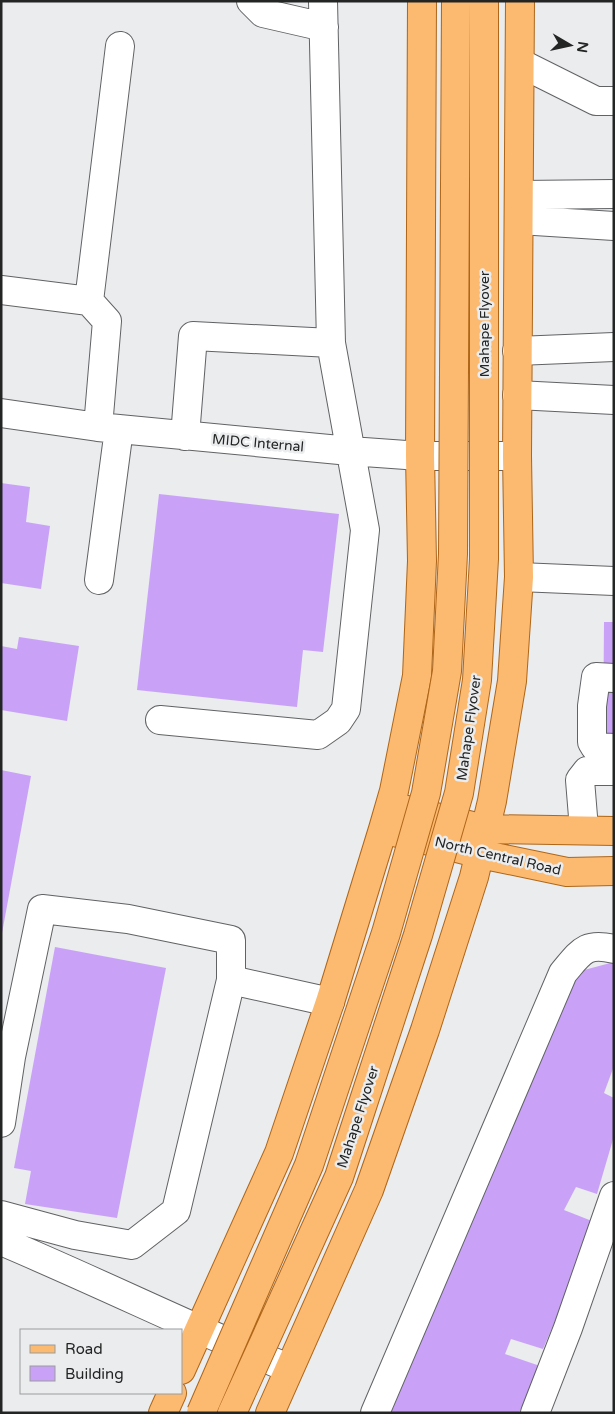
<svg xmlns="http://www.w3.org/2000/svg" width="615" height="1414" font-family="'Varela Round',sans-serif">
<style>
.building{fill:#c9a2f7}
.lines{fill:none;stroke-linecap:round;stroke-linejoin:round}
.minor-casing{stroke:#616264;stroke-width:30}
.major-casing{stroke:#af6618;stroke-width:30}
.minor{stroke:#fff;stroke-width:28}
.major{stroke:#fcb970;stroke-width:28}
.major-bridge-casing{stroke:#af6618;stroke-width:30;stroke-linecap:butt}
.major-bridge{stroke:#fcb970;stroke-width:28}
.labels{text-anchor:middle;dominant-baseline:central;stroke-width:5;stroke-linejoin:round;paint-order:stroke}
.street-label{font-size:14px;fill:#232424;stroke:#eaecee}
</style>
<rect width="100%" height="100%" fill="#eaecee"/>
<path class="building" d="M1,483L30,487L26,522L50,526L41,589L1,583Z
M159,494L339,514L323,652L303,650L297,707L137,690Z
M604,622H614V749H603Z
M19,637L79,646L67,721L1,710V646L17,649Z
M1,770L31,776L2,933H1Z
M55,947L166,968L117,1218L25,1204L31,1171L14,1168Z
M614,962V1066L604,1093L614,1098V1136L597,1194L576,1187L564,1210L597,1223L543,1349L511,1339L505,1354L540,1366L519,1413H391L573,973Z"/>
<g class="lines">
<g class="minor-casing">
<path id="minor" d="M251,1L263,13L324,27
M520,63L596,101H614
M519,195L614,194
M519,220L614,226
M1,290L89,301
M517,351L614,347
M517,395L614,400
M1,413L98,427L350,451L420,456H517
M98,427L107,321L89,301L120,46
M185,436L193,336L331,343
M519,577L614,581
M99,580L119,429
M614,678L596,677L592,706V742L595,747L614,748
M160,720L318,735L338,721L346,709L365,530L331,343L323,1
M584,829L580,780L587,771H614
M231,980L330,1002
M1,1123L11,1057L42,909L128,919L231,940V980L176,1211L132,1245L75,1235L1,1215
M1,1241C98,1282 192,1328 288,1368
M375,1413L563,973C581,952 585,942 614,949
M535,1413L568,1328L614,1196"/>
</g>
<g class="major-casing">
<path id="major" d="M399,808L485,829L614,831
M390,831L480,854L567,872L614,871
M181,1370L279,1153L330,1002L383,829L394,791L417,676L422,561L420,456L422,1
M163,1413L172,1393
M270,1413L369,1190L425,1030L474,877L492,801L512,681L519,577L517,456L520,1"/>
</g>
<use href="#minor" class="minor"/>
<use href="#major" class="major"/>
<g class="major-bridge-casing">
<path id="major-bridge" d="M201,1413L309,1165L386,933L426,793L447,671L453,554L456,1
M232,1413L339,1177L418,935L459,793L477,680L484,559V1"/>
</g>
<use href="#major-bridge" class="major-bridge"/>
</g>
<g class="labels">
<g class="street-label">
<text transform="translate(484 324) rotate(-90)">Mahape Flyover</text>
<text transform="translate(258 443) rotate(5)">MIDC Internal</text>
<text transform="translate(469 728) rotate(-82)">Mahape Flyover</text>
<text transform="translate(498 856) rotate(13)">North Central Road</text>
<text transform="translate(358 1117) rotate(-72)">Mahape Flyover</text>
</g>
</g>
<rect width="615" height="1414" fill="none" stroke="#232424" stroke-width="5"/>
<rect x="20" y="1329" width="162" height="65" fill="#eaecee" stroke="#9a9c9d"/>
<rect x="30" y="1345" width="25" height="8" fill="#fcb970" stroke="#9a9c9d"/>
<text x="65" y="1354" font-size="15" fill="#232424">Road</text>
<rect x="30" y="1366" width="25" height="15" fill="#c9a2f7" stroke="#9a9c9d"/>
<text x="65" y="1379" font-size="15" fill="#232424">Building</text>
<g transform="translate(570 45) rotate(99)" stroke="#eaecee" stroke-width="4" paint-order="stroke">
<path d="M0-4L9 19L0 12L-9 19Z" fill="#232424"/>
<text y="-8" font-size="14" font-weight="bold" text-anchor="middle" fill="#232424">N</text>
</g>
</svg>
